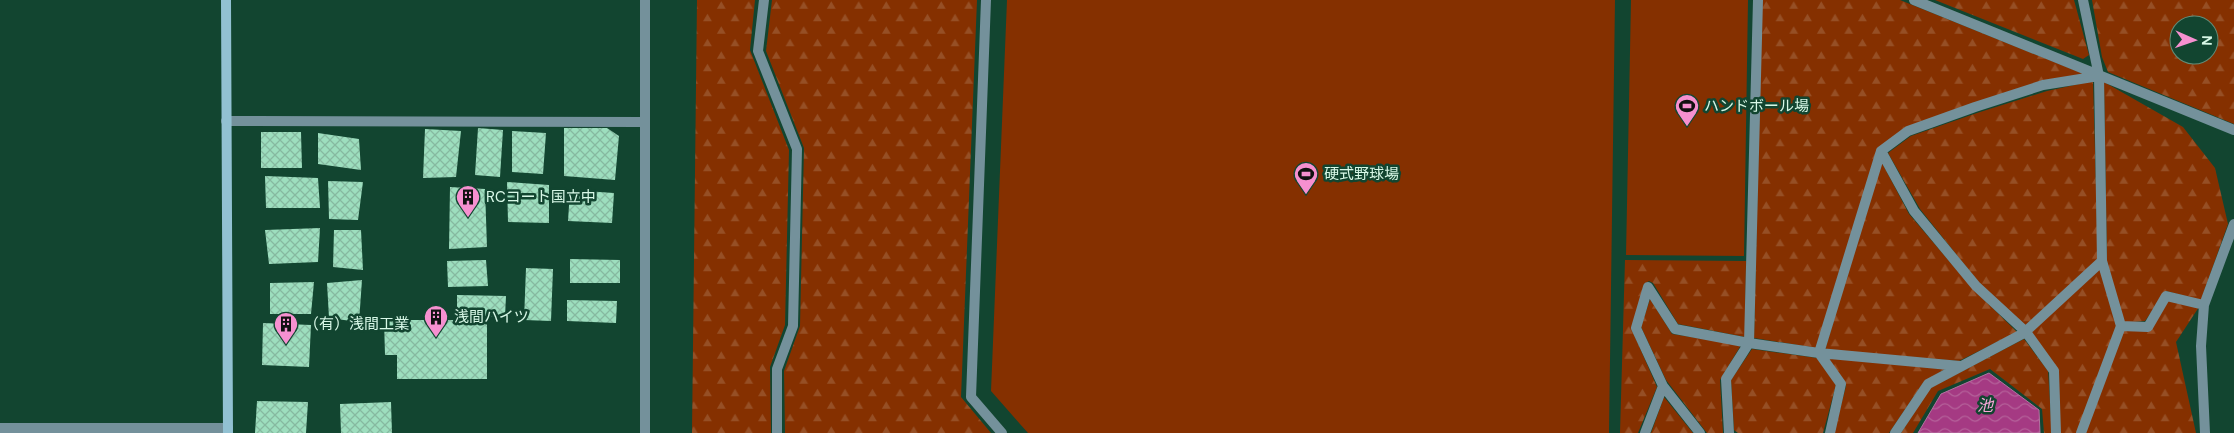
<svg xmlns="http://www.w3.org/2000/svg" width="2234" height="433" font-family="'DM Sans','Noto Sans JP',sans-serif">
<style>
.forest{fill:url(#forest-firs);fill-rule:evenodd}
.garden{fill:#853000}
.water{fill:url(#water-waves);stroke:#b473a1}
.building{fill:url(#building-cross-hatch)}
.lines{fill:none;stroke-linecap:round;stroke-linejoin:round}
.lane{stroke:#74919b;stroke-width:10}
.street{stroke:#74919b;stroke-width:10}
.secondary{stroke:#92c1d2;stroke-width:10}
.labels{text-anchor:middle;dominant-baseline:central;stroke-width:5;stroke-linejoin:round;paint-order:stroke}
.poi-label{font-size:15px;fill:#d8f8e7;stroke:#124530;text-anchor:start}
.water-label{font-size:16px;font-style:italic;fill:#f8a6d8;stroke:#124530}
</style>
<defs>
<pattern id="forest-firs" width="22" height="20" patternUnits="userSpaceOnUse" patternTransform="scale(1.25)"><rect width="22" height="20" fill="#853000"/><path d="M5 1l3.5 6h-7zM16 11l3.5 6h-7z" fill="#964f25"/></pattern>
<pattern id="water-waves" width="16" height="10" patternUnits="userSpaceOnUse" patternTransform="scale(1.25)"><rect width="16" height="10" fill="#a53a83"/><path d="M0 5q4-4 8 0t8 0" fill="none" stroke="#b5619a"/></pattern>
<pattern id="building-cross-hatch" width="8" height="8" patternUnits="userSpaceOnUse" patternTransform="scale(1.25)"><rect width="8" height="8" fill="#9ddebe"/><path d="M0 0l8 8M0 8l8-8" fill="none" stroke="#86b9a0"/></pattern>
</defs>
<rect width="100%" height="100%" fill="#124530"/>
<path class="forest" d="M697,0H755L750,50L789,150L785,325L770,367L771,433H692Z
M772,0H977L961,397L991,433H785L784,371L800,326L804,148L766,51Z
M1762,0H1900L2084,74L2041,81L1877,149L1816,348L1754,338Z
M1935,0H2074L2089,55L2083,59Z
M2092,0H2234V124L2108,72L2102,57ZM2179,25H2209V55H2179Z
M2093,81L2098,259L2025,326L1980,284L1920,209L1888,153L1911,136L1977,113L2047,91Z
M2104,82L2183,127L2215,168L2228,224L2201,300L2166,291L2145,321L2124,323L2107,262Z
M1881,161L1909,214L1973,289L2017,332L1959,361L1825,350Z
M1625,260L1746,261L1745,337L1678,324L1653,283L1649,281L1644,284L1632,330L1657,387L1638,433H1620Z
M2101,267L2118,326L2079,433H2060L2056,370L2029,333Z
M1650,299L1672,334L1741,345L1720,380L1723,433H1707L1666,380L1641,327Z
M2167,300L2199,307L2176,342L2196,433H2083L2123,330H2151Z
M2024,339L2048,371L2052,433H2044L2042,409L1990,369L1938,391L1913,433H1901L1930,388Z
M1752,349L1817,358L1836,385L1823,433H1738L1734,430L1731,380Z
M1828,358L1945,369L1923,383L1889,433H1834L1846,386Z
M1664,397L1693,433H1651Z"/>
<path class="garden" d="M1007,0H1615L1609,433H1028L991,391Z
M1631,0H1748L1744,256L1626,255Z"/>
<path class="water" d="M1989,373L2039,410L2040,433H1918L1941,394Z"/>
<path class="building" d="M478,128L503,130L500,177L475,175Z
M564,128H607L619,136L615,180L564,176Z
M425,129L461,131L456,177L423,178Z
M512,131L546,133L543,174L512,172Z
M261,132H301L302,168H261Z
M318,133L359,139L361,170L318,164Z
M265,176L318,178L320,208H266Z
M328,181L363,182L358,220L329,219Z
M507,182L549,185V223L508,222Z
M450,187L485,189L487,247L449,249Z
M570,190L614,193L612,223L568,221Z
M320,228L318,262L269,264L265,230Z
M334,230H361L363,270L333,267Z
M570,259L620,260V283H570Z
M486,260L488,286L448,287L447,261Z
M526,268L553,269L551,321L524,320Z
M362,280L359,322L329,318L327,283Z
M314,282L311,314H270V283Z
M457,295L506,296L505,317L457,315Z
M567,300L617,301L616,323L567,321Z
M384,320H487V379H397V355H385Z
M263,323L311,325L309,367L262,365Z
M257,401L308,402L306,433H255Z
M391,402L392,433H341L340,404Z"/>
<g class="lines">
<path class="lane" d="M764,0L758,51L797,149L793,326L777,369V433
M986,0L971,397L1002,433
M1914,0L2234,130
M226,121L645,122
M1881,151L1819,353L1960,366
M2102,261L2121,326L2148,327L2166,296L2204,305
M1645,433L1663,386
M1700,433L1663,386L1636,328L1648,287L1675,329L1749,343L1758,0
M1729,433L1726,379L1749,343L1819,353L1841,384L1830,433
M1895,433L1928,384L2024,333L2102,261L2099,76L2083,0
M2056,433L2054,371L2026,332L1976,286L1914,211L1881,151L1908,131L1975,107L2043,85L2099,76
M2081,433L2121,326
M2205,433L2201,346L2204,305L2234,224"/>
<path class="street" d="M645,0V433
M0,428H228"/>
<path class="secondary" d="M226,0L228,433"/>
</g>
<defs>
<g id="stadium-pin" transform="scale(1.25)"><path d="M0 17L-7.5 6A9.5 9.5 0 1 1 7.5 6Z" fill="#f690d0" stroke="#124530"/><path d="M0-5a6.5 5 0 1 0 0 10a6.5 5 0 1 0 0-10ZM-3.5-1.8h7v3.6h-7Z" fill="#111"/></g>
<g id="building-pin" transform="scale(1.25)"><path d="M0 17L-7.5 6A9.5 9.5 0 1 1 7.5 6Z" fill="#f690d0" stroke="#124530"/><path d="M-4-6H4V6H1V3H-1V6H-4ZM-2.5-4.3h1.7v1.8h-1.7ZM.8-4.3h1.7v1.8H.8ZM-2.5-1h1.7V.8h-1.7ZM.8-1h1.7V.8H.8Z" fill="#111"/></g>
</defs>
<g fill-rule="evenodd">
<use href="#stadium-pin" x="1687" y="106"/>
<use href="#stadium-pin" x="1306" y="174"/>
<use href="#building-pin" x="468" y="197"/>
<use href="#building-pin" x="436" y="317"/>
<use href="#building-pin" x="286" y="324"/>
</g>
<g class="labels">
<g class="poi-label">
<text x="1704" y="106">ハンドボール場</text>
<text x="1324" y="174">硬式野球場</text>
<text x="486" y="197">RCコート国立中</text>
<text x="454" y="317">浅間ハイツ</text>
<text x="304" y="324">（有）浅間工業</text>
</g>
<g class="water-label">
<text x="1985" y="405">池</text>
</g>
</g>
<g transform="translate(2194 40) rotate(92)"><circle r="24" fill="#124530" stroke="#618d79"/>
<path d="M0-4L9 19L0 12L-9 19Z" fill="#f690d0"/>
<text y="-8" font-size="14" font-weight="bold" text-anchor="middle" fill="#d8f8e7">N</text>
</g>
</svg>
